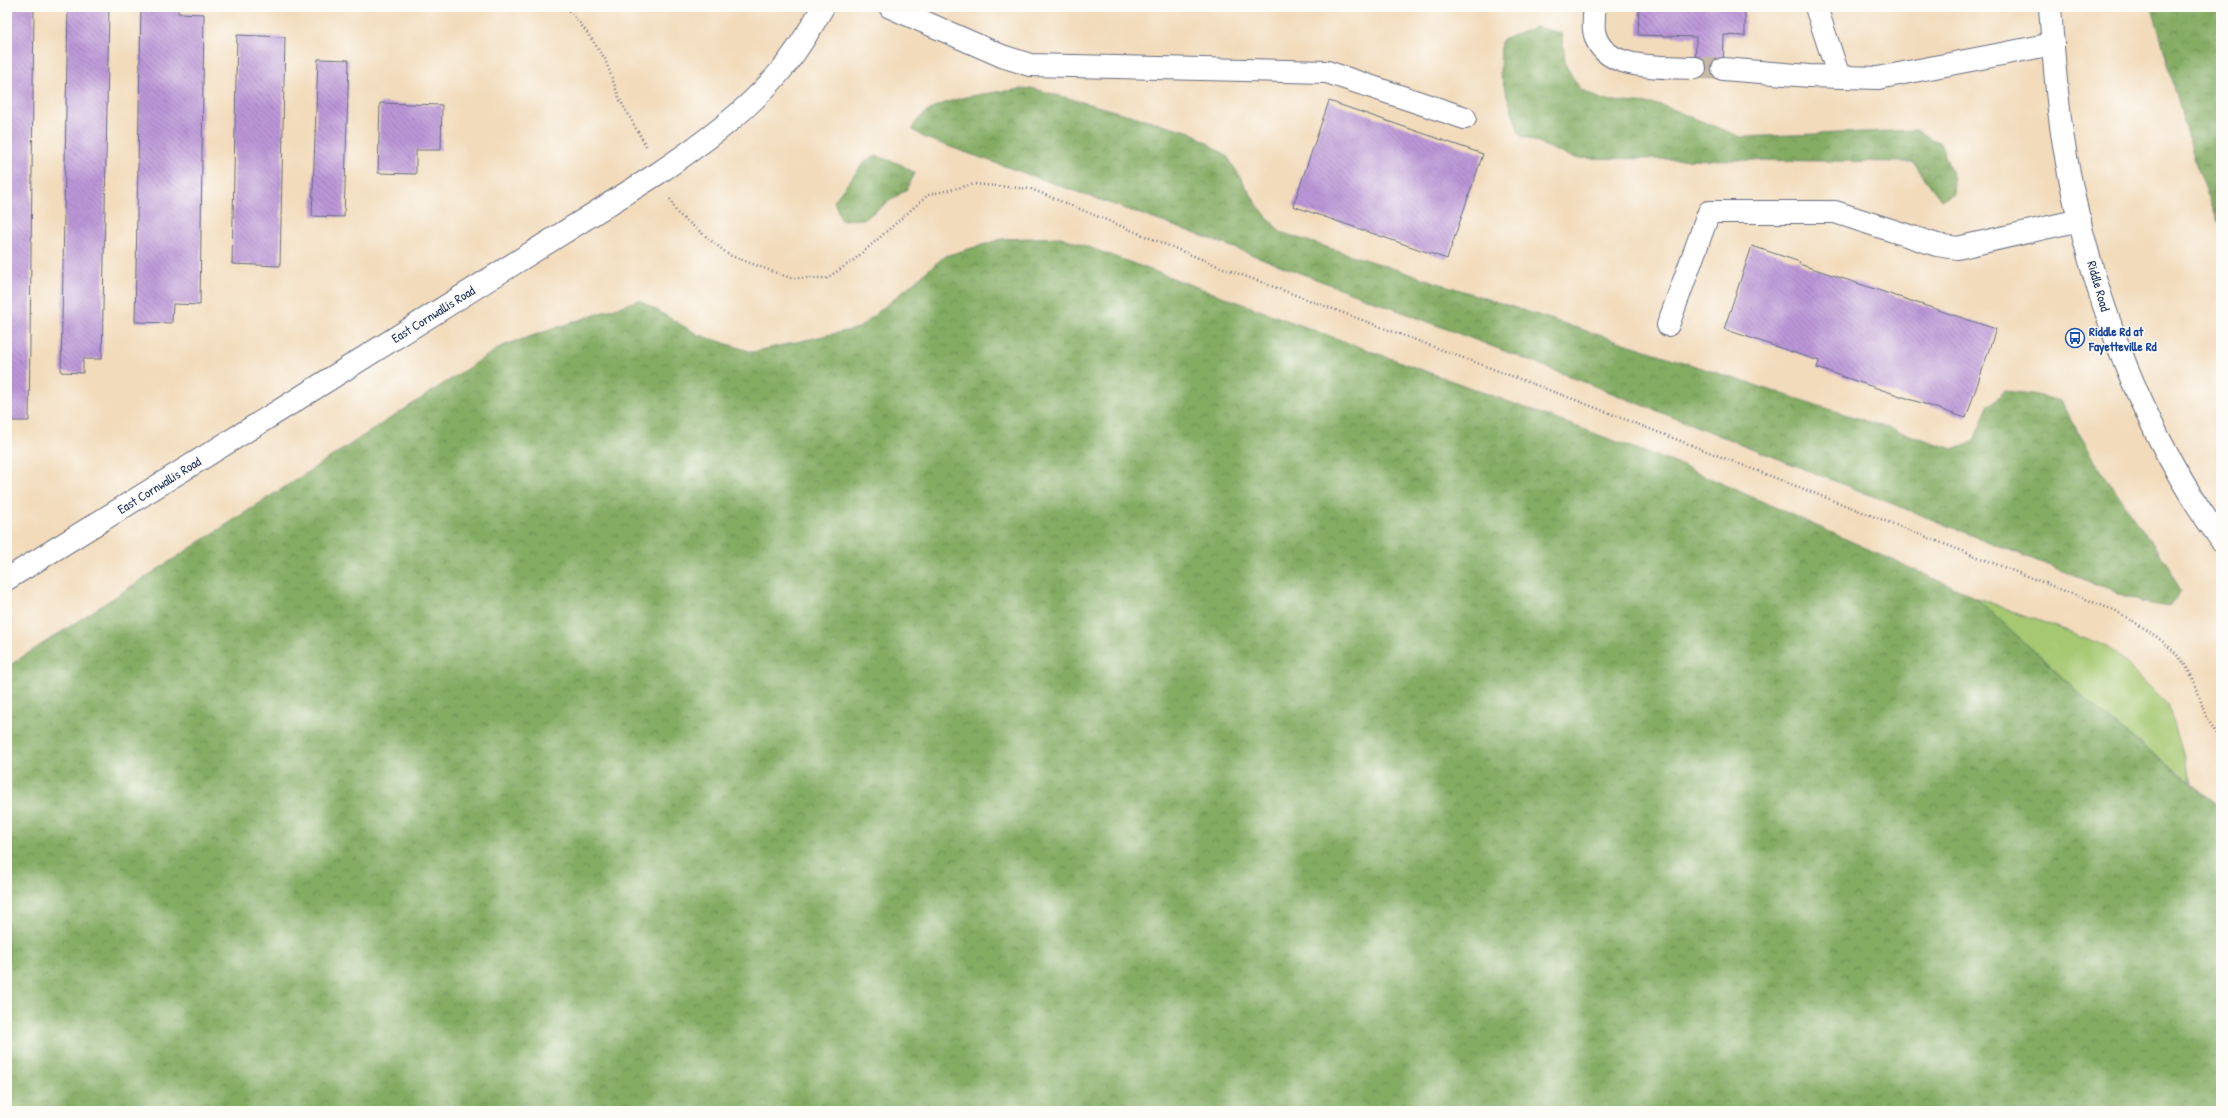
<svg xmlns="http://www.w3.org/2000/svg" width="2228" height="1118" font-family="'Patrick Hand',sans-serif">
<style>
.grass{fill:#a5c871;stroke:#607c68}
.forest{fill:url(#forest-crowns);stroke:#506e60}
.building{fill:url(#building-back-hatch)}
.lines{fill:none;stroke-linecap:round;stroke-linejoin:round}
.minor-tunnel{stroke:#c7b9a8;stroke-width:22;stroke-dasharray:22 11;stroke-linecap:butt}
.minor-casing{stroke:#666b7f;stroke-width:24}
.major-casing{stroke:#666b7f;stroke-width:24}
.path{stroke:#666b7f;stroke-width:2.5;stroke-dasharray:1 3;stroke-linecap:butt}
.minor{stroke:#fff;stroke-width:22}
.major{stroke:#fff;stroke-width:22}
.labels{text-anchor:middle;dominant-baseline:central;stroke-width:3;stroke-linejoin:round;paint-order:stroke}
.street-label{font-size:13px;fill:#1b2f5e;stroke:#fdfcf7}
.transit-label{font-size:13px;font-weight:bold;fill:#164399;stroke:#fdfcf7;text-anchor:start}
</style>
<defs>
<pattern id="forest-crowns" width="20" height="18" patternUnits="userSpaceOnUse"><rect width="20" height="18" fill="#84ac63"/><path d="M2 6a3 3 0 1 1 6 0M12 15a3 3 0 1 1 6 0" fill="none" stroke="#6b8c55"/></pattern>
<pattern id="building-back-hatch" width="6" height="6" patternUnits="userSpaceOnUse"><rect width="6" height="6" fill="#bb96d7"/><path d="M-1 5l2 2M0 0l6 6M5-1l2 2" fill="none" stroke="#977bb2"/></pattern>
</defs>
<rect width="100%" height="100%" fill="#fdfcf7"/>
<filter id="ink" filterUnits="userSpaceOnUse"><feTurbulence type="fractalNoise" baseFrequency=".025" numOctaves="2"/><feDisplacementMap in="SourceGraphic" scale="8" xChannelSelector="R" yChannelSelector="G"/><feConvolveMatrix kernelMatrix="1 2 1 2 8 2 1 2 1" color-interpolation-filters="sRGB"/></filter>
<filter id="wash" filterUnits="userSpaceOnUse"><feTurbulence type="fractalNoise" baseFrequency=".012" numOctaves="4" result="noise"/><feDisplacementMap in="SourceGraphic" scale="16" xChannelSelector="R" yChannelSelector="G"/><feGaussianBlur stdDeviation="0.9" result="paint"/><feColorMatrix in="noise" values="0 0 0 0 0 0 0 0 0 0 0 0 0 0 0 0 0 1.4 0 .05"/><feComposite in="paint" operator="in"/></filter>
<g filter="url(#wash)">
<rect width="100%" height="100%" fill="#f2dbbb"/>
<path class="grass" d="M1975,597L2107,646L2168,704L2192,783L2101,713Z"/>
<path class="forest" d="M2152,7H2221V230L2196,164Z
M1536,27L1561,33L1566,66L1580,89L1603,100L1661,105L1741,137L1915,130L1940,143L1954,179L1953,195L1941,200L1913,162L1573,158L1520,135L1500,74L1501,40Z
M1031,88L1191,132L1227,156L1258,206L1280,232L1953,449L1974,441L1988,406L2005,391L2032,394L2060,401L2103,474L2167,564L2181,592L2169,607L2141,602L1546,367L1219,242L925,138L912,129C928,94 998,93 1031,88Z
M877,156L900,164L915,173L907,189L864,219L841,220L834,201L865,161Z
M1061,237L1683,466L1975,597L2101,713L2221,807V1111H7V667L502,346L639,300L697,334L752,352L859,328L945,256L1002,239Z"/>
<g id="blocks">
<path class="building" d="M7,7H34L29,421H7Z
M68,7H109L102,359H83V373L61,372Z
M141,7H178V13L204,14L200,305L173,304L172,323L135,322Z
M1639,7H1745V36L1724,35L1723,77L1695,76L1696,37L1638,35Z
M237,35L285,37L280,266L232,264Z
M318,59L349,60L344,217L312,216Z
M1329,101L1483,154L1447,259L1293,206Z
M380,103L442,105L441,150H416V174L378,173Z
M1752,246L1800,262L1799,264L1996,329L1966,418L1817,368L1819,361L1724,329Z"/>
</g>
</g>
<g filter="url(#ink)">
<use href="#blocks" fill-opacity="0" stroke="#666b7f" stroke-width="1"/>
<g class="lines">
<path class="minor-tunnel" d="M1695,68L1723,69"/>
<g class="minor-casing">
<path id="minor" d="M890,7L1002,56L1030,65L1327,72L1465,118
M1594,7C1595,15 1592,27 1595,35C1605,72 1664,66 1695,68
M1816,7L1839,77
M1723,69L1809,76L1878,78L2053,44
M1668,325L1709,212H1835L1937,245L1957,248L2080,220
M7,579L285,407L657,174C703,143 748,111 783,68C798,50 811,28 823,7"/>
</g>
<g class="major-casing">
<path id="major" d="M2050,7C2053,49 2056,92 2062,133C2083,271 2138,427 2221,540"/>
</g>
<path class="path" d="M567,7L586,31L605,59L620,100L646,146
M670,199L677,213L729,255L790,278H827L854,260L928,195L974,184L1031,189L1218,266L1573,399L2116,611C2144,628 2174,644 2190,673C2198,687 2200,702 2206,716C2210,724 2216,732 2221,740"/>
<use href="#minor" class="minor"/>
<use href="#major" class="major"/>
</g>
</g>
<defs>
<g id="bus-ring" transform="scale(1)"><circle r="9.5" fill="#fdfcf7" stroke="#1a4fb4" stroke-width="1.5"/><path d="M-5-6H5V4H4V6H2V4H-2V6H-4V4H-5ZM-3.5-4V0h7V-4ZM-3.5 1.2v1.5H-2V1.2ZM2 1.2v1.5H3.5V1.2Z" fill="#1a4fb4"/></g>
</defs>
<g fill-rule="evenodd">
<use href="#bus-ring" x="2075" y="338"/>
</g>
<g class="labels">
<g class="street-label">
<text transform="translate(2099 286) rotate(74)">Riddle Road</text>
<text transform="translate(433 314) rotate(-32)">East Cornwallis Road</text>
<text transform="translate(159 485) rotate(-32)">East Cornwallis Road</text>
</g>
<g class="transit-label">
<text x="2089" y="331">Riddle Rd at<tspan x="2089" dy="15">Fayetteville Rd</tspan></text>
</g>
</g>
<rect width="2228" height="1118" fill="none" stroke="#fdfcf7" stroke-width="24"/>
</svg>
